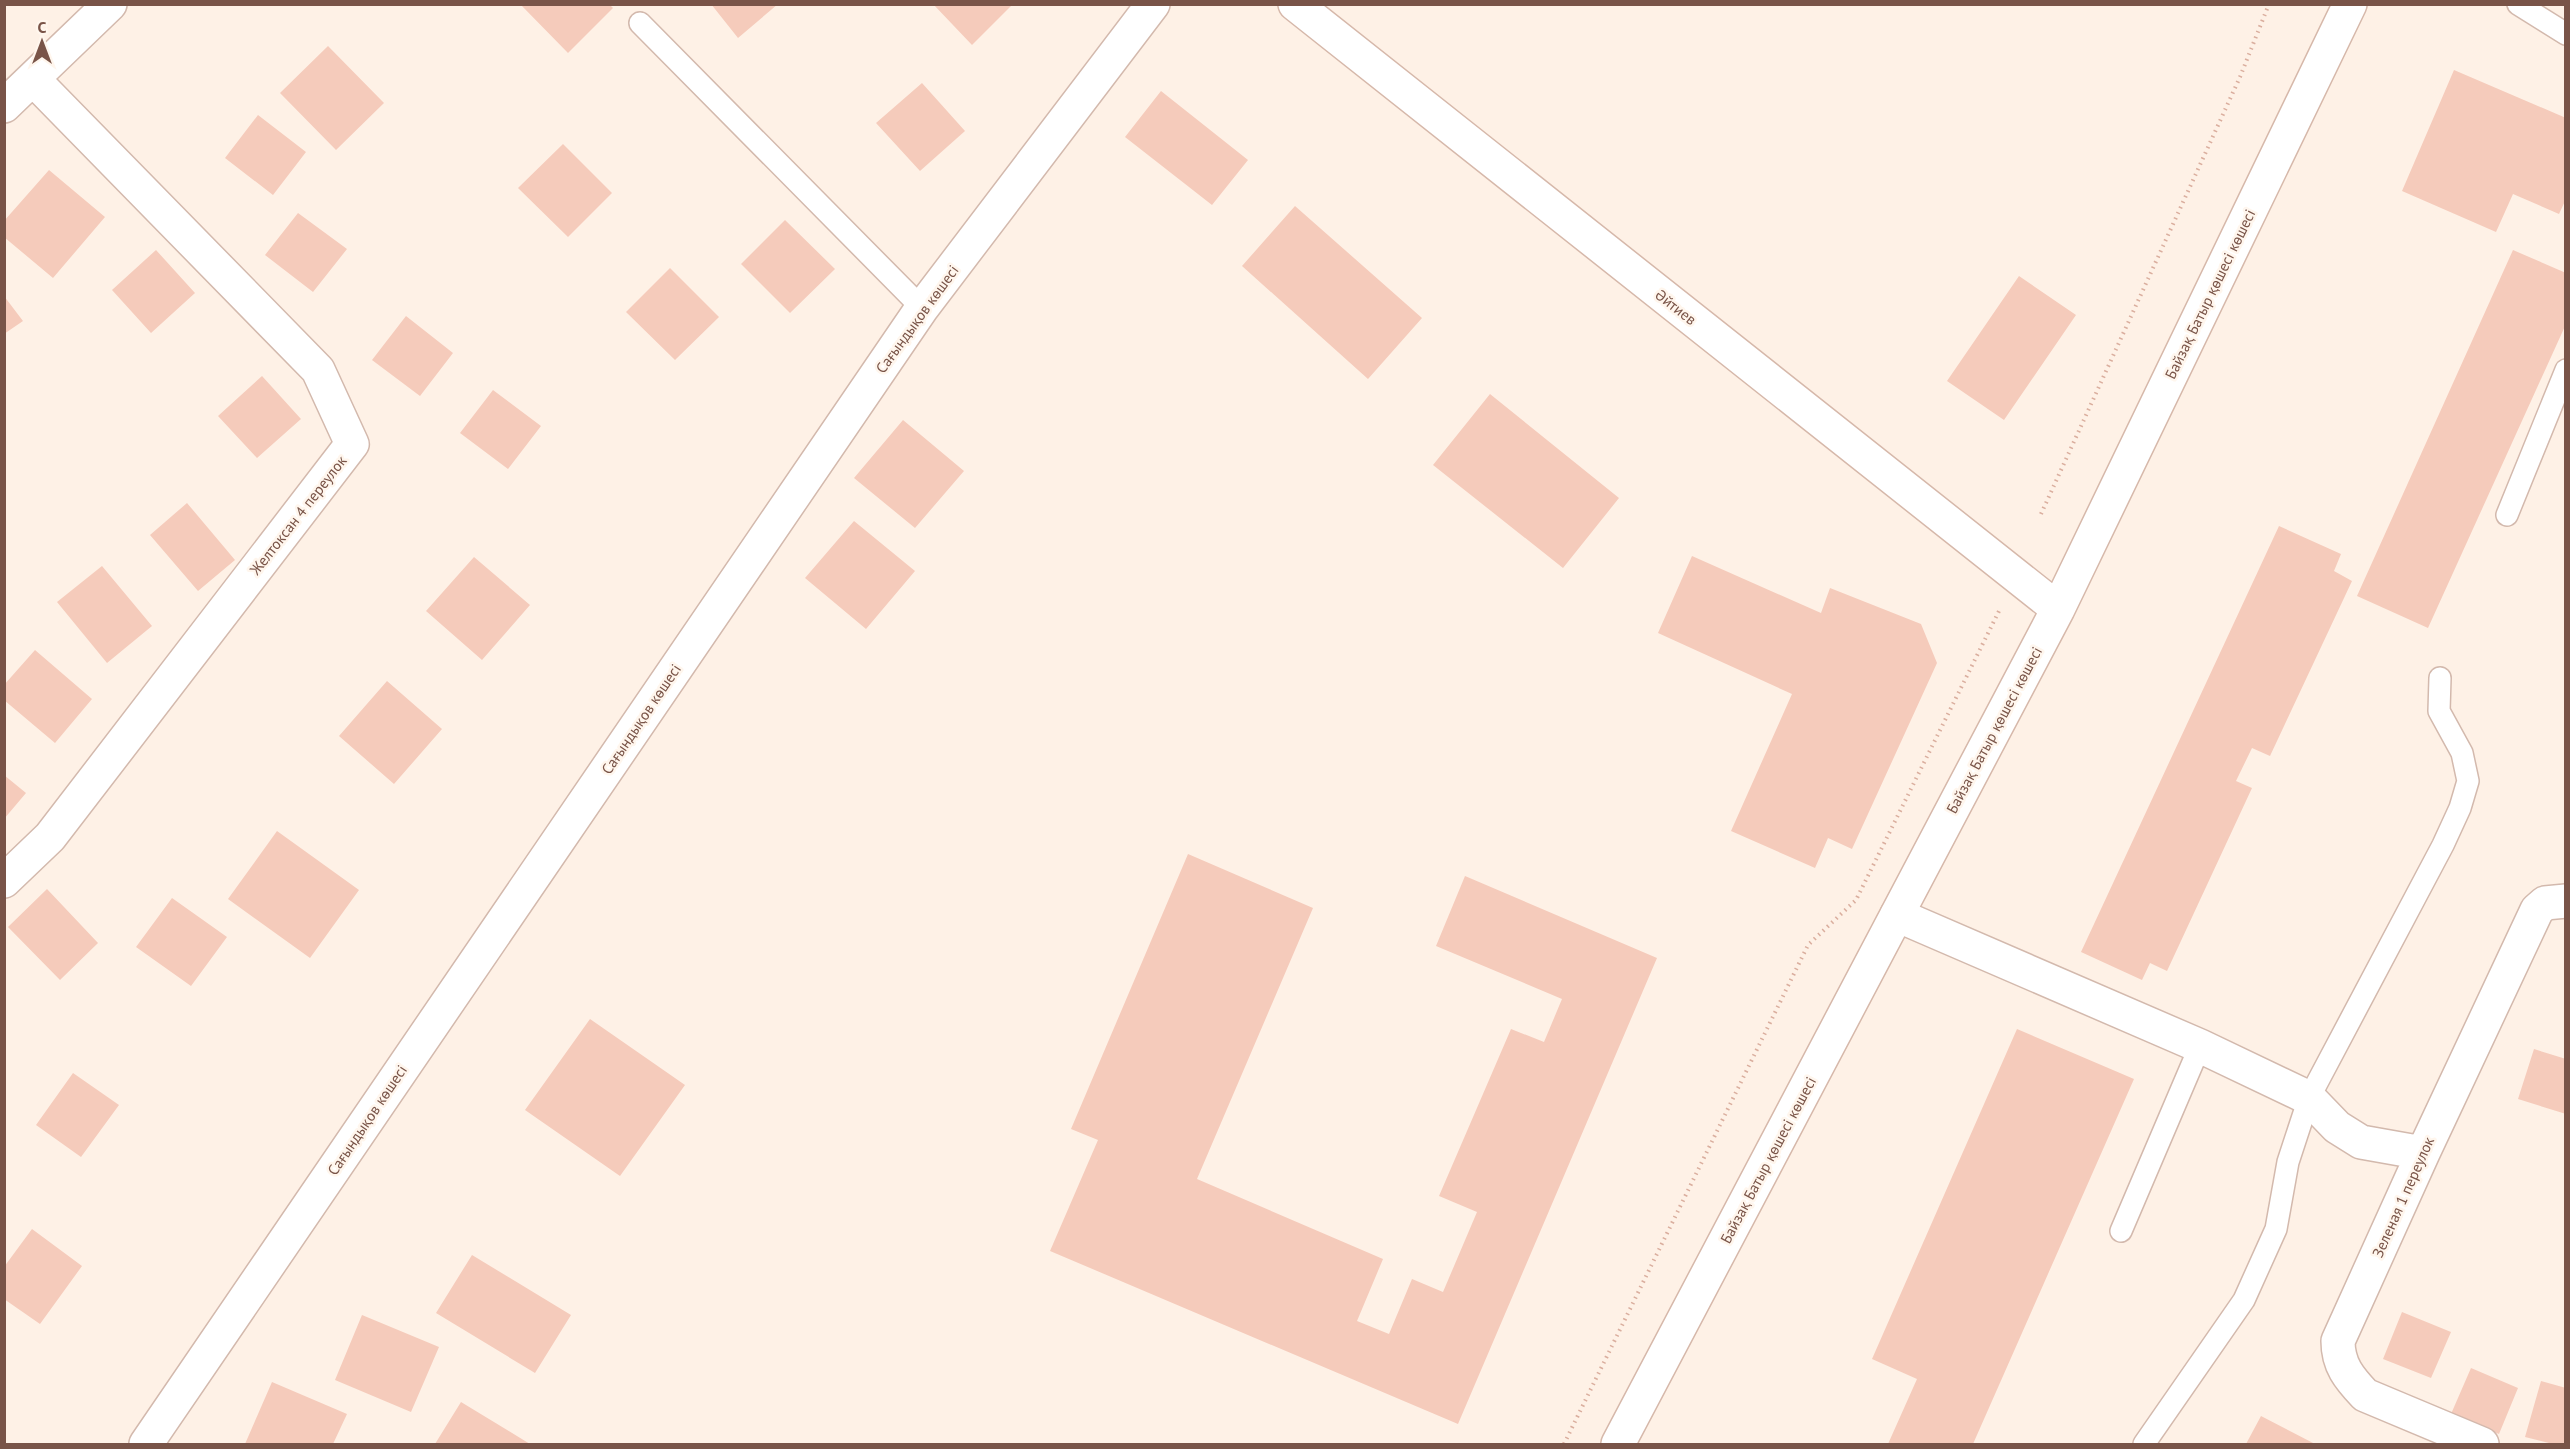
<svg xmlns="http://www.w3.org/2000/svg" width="2570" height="1449" font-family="'PT Sans',sans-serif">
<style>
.building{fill:#f5cbbb}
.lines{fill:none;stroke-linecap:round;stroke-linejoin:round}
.lane-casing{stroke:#d3b9ad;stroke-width:24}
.street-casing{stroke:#d3b9ad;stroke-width:36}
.secondary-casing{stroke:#d6b8aa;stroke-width:36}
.path{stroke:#daae9e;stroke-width:4;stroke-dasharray:1.5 4.5;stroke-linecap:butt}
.lane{stroke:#fff;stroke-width:21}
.street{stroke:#fff;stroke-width:33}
.secondary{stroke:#fff;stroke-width:33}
.labels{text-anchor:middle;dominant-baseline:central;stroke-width:5;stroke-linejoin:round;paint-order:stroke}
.street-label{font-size:15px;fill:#795448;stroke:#fff6ed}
</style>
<rect width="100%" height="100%" fill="#fef1e6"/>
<path class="building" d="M520,4H609L613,8L568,53Z
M711,4H778L738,38Z
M933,4H1013L972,45Z
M328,46L384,103L336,150L280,93Z
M2454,70L2566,118V199L2559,214L2513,194L2496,232L2402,191Z
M922,83L965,131L920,171L876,123Z
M1161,91L1248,160L1212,205L1125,137Z
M258,115L306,152L273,195L225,158Z
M563,144L612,193L568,237L518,188Z
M49,170L105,217L53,278L4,237V221Z
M1295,206L1422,318L1368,379L1242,266Z
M298,213L347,249L313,292L265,255Z
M785,220L835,269L790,313L741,264Z
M156,250L195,293L151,333L112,290Z
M2513,250L2566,273V324L2428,628L2357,596Z
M670,268L719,317L675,360L626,312Z
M2019,276L2076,315L2004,420L1947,381Z
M4,296L23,321L4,334Z
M406,316L453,353L420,396L372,360Z
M262,376L301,419L257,458L218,416Z
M493,390L541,426L508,469L460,433Z
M1490,394L1619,498L1563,568L1433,465Z
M903,420L964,471L915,528L854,478Z
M187,503L235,560L198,591L150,535Z
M854,521L915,571L866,629L805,578Z
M2279,526L2341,554L2334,571L2352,581L2270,756L2252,748L2236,781L2252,788L2167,971L2150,963L2142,980L2081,952Z
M1692,556L1821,613L1830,588L1921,624L1937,663L1852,849L1828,838L1815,868L1731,831L1792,694L1658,633Z
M474,557L530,605L482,660L426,611Z
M102,566L152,626L107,663L57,602Z
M35,650L92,699L55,743L4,700V685Z
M387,681L442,729L394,784L339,736Z
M4,775L26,793L4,819Z
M277,831L359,890L310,958L228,899Z
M1188,854L1313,908L1197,1179L1383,1259L1357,1321L1389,1334L1412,1279L1443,1292L1477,1212L1439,1196L1511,1029L1544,1042L1562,999L1436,946L1465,876L1657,958L1458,1424L1050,1251L1098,1140L1071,1129Z
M47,889L98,943L60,980L8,927Z
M172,898L227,937L191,986L136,947Z
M590,1019L685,1085L620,1176L525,1110Z
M2017,1029L2134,1079L1973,1444H1888L1917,1379L1872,1359Z
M2534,1049L2566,1059V1114L2518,1099Z
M73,1073L119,1105L81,1157L36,1125Z
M32,1229L82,1266L40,1324L4,1299V1267Z
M472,1255L571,1315L535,1373L436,1313Z
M2402,1312L2451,1332L2431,1378L2383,1359Z
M362,1315L439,1347L411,1412L335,1380Z
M2471,1368L2518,1388L2499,1434L2451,1414Z
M2541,1381L2566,1388V1444H2553L2525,1437Z
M272,1382L347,1414L333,1444H245Z
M461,1402L530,1444H435Z
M2261,1416L2315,1444H2246Z"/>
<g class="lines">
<g class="lane-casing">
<path id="lane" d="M2518,4L2566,34
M640,23L922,308
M2507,515L2566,370
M2121,1231L2200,1046
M2144,1444L2244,1300L2276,1229L2288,1162L2309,1098L2443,845L2460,808L2468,781L2462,753L2439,711L2440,678"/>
</g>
<g class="street-casing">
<path id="street" d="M4,106L110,4
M4,881L50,837L352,444L318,370L33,79
M1897,915L2200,1046L2309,1098L2337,1127L2361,1142L2423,1153
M146,1444L922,308L1153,4
M2482,1444L2365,1395C2349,1378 2338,1365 2338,1341L2423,1153L2537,910L2545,903L2566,901"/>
</g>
<g class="secondary-casing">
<path id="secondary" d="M1295,4L2058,609
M1618,1444L2058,609L2350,4"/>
</g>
<path class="path" d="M2041,514L2240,77L2269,4
M1564,1444L1808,945L1856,900L1999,611"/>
<use href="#lane" class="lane"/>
<use href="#street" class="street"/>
<use href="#secondary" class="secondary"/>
</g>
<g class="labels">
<g class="street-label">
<text transform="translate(2210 294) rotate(-64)">Байзақ Батыр қөшесі көшесі</text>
<text transform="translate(1676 307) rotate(38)">Әйтиев</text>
<text transform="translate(917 319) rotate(-54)">Сағындықов көшесі</text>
<text transform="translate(298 515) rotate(-52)">Желтоксан 4 переулок</text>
<text transform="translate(641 719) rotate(-56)">Сағындықов көшесі</text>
<text transform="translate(1994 730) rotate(-62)">Байзақ Батыр қөшесі көшесі</text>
<text transform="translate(367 1120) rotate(-56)">Сағындықов көшесі</text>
<text transform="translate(1768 1160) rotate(-62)">Байзақ Батыр қөшесі көшесі</text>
<text transform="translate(2403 1197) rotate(-66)">Зеленая 1 переулок</text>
</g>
</g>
<rect width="2570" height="1449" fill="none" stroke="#795448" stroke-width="12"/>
<g transform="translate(42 42)" stroke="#fff6ed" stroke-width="4.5" paint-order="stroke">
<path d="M0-4.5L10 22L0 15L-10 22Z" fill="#795448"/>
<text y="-9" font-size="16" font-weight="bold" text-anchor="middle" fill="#795448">С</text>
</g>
</svg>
